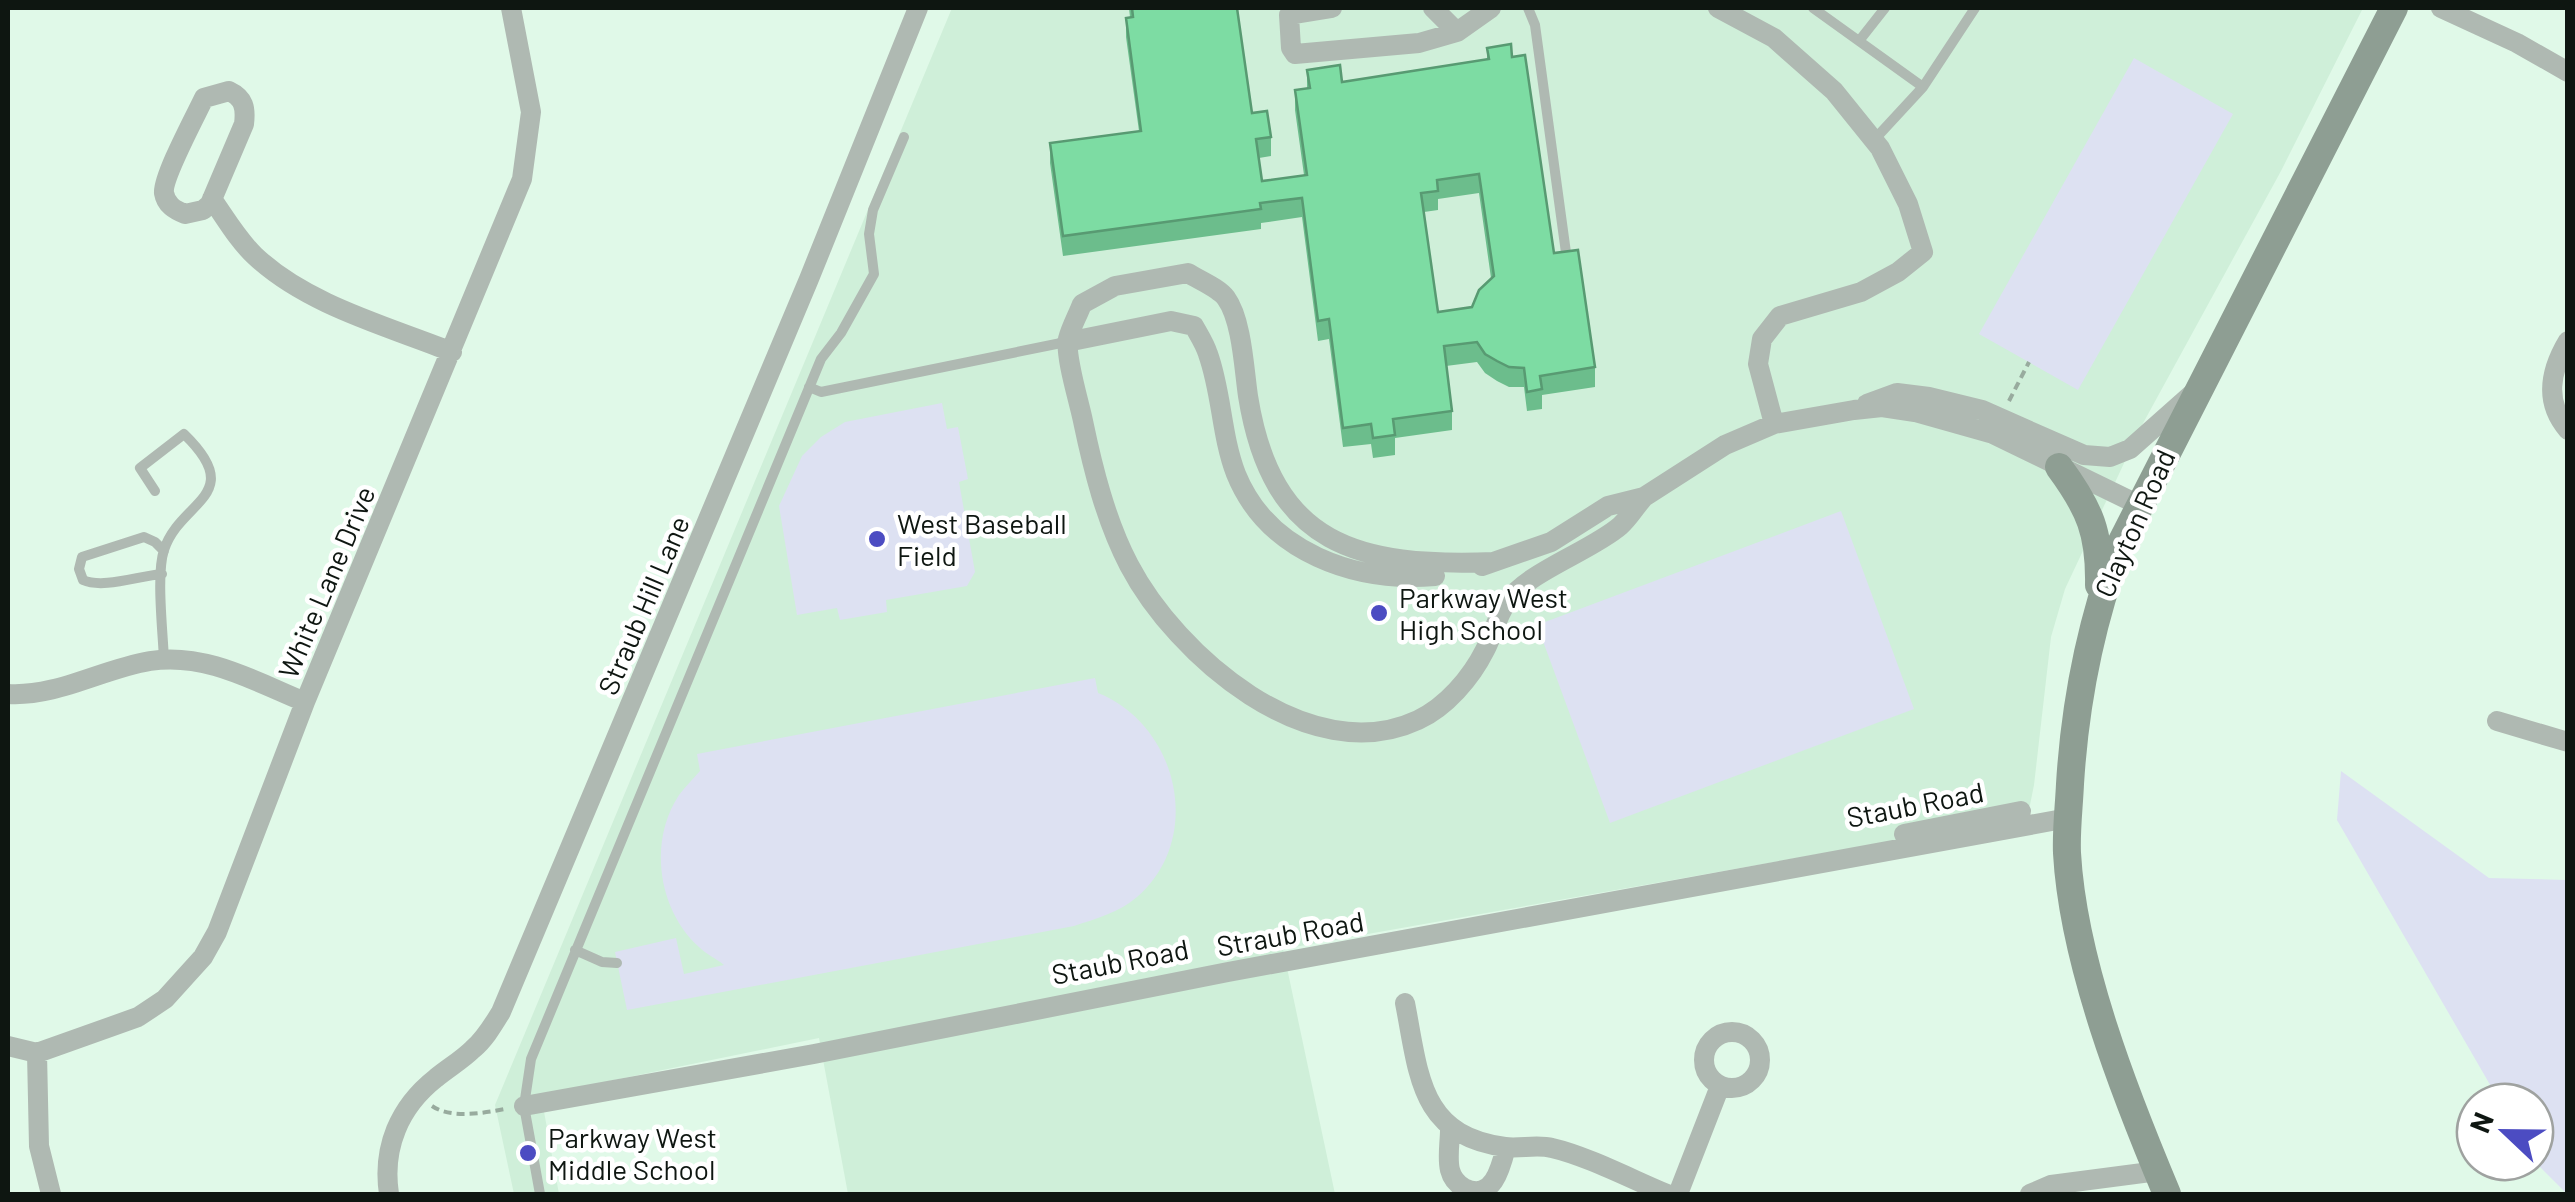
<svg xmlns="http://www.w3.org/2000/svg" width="2575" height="1202" font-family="Barlow,sans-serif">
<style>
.built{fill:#cfefd9}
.green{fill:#dde1f2}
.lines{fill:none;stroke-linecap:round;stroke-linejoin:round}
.path{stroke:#98ab9e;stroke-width:4;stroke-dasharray:8 5;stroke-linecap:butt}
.lane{stroke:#afb9b2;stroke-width:10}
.street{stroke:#afb9b2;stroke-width:20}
.secondary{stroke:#8e9e93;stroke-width:28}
.wall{fill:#6cbd8c;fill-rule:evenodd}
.building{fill:#7ddca3;stroke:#589a72;stroke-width:2.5;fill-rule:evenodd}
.poi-dot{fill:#4c4cc2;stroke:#fff;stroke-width:4}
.labels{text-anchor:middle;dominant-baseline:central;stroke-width:9;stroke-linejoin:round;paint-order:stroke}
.poi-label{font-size:28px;fill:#0e1611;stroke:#fff;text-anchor:start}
.street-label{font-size:28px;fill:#0e1611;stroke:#fff}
</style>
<rect width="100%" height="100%" fill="#e0f9e8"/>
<path class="built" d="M952,8H2363L2281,171L2141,427L2065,589L2051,637L2034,785L2030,805L2022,818L1283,949L1335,1194H848L819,1038L541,1095L559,1194H514L495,1105Z"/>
<path class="green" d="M2134,58L2233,114L2078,390L1979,334Z
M942,403L947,429L958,427L968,479L959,482L975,572L967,586L886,600L887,612L840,620L837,608L797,615L779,506L802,456L821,437L845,422Z
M1841,511L1914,709L1610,823L1537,625Z
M1095,678L1098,693C1178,725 1205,838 1137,897C1120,912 1095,919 1074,926L627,1010L615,952L676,938L684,974L724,965C717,959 706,954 699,947C658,910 648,842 679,795C685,787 693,779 700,771L697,754Z
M2341,771L2489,878L2567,880V1194L2535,1162V1102H2500L2337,820Z"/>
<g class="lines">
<path class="path" d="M2009,401L2029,362
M432,1106C451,1119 483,1113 505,1109"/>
<path class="lane" d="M1528,8L1535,25L1567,260
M1813,8L1923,87
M1859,41L1885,8
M1874,140L1923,87L1975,8
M809,387L821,392L1066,342
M155,491L140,468L184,434C248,496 180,500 164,550C156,574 163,633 164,660
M162,574C138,576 103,589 83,580L79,569L82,557L144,537L155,542L164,551
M575,950L602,962L617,963
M540,1194L524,1106L531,1059L821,359L841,333L874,274L869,234L873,210L904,137"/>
<path class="street" d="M1332,8L1289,15L1291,48L1295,54L1419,43L1457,32L1491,8
M1433,8L1457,32
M1718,8L1774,38L1834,91L1880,148L1908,204L1923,252L1898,272L1861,292L1780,316L1762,339L1758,364L1774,424
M2441,8L2517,43L2568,72
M229,91C244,98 246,108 244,124L210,204L203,210L185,214C175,210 166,205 164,193C162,178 196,115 204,98Z
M212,199C226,219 238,240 255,256C307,305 387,326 452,352
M2568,341C2550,371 2544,402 2568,430
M1067,342L1171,321L1194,326C1199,335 1205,344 1208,354C1222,393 1221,435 1236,474C1268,553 1356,583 1435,576
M1867,404L1897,393L1929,397L1982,410L2084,455L2110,457L2130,449L2192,394
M1494,562C1359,567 1272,547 1248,396C1244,369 1242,320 1226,298C1219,288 1199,280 1188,273L1115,286L1082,304C1078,315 1071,327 1068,339C1065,357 1079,401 1083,421C1093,469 1106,521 1129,565C1176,655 1309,771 1418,720C1446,707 1471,678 1485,650C1493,635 1497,616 1507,602C1527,572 1591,551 1620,526C1629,518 1636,506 1644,497
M1482,566L1551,542L1608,506L1644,497L1725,445L1774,424L1854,410L1882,407L1915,412L1993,434L2139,505
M8,694C57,697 102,669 150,661C205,652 256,682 305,702
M2497,721L2568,742
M1904,834L2021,811
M1405,1003C1419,1074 1419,1136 1505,1147C1520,1149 1537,1144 1552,1148C1587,1156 1633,1180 1667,1194
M1704 1060a28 28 0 1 1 56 0a28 28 0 1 1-56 0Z
M8,1046L37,1053L138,1017L165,999L203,957L217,932L305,702L522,179L531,112L511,8
M37,1053L39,1146L51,1194
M524,1106L814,1054L1228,972L2068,818
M1450,1130C1450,1142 1447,1158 1450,1170C1452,1178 1457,1184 1464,1188C1493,1202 1501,1167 1506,1147
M389,1194C382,1148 399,1107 436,1078C448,1068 462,1060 473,1049C485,1039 493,1025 501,1012L809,279L918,8
M1678,1194L1720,1086
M2030,1194L2051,1185L2158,1171"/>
<path class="secondary" d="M2059,467C2090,509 2100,533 2099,585
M2167,1194C2125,1094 2073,962 2067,853C2066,830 2069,807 2070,784C2075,702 2090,625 2119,547L2394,8"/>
</g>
<path class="wall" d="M1129,8H1237L1252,113L1271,137V156L1259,158L1262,181L1304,175L1295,110V90L1307,88V70L1342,82L1487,60V48L1512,57L1554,253L1595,367V387L1542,395V409L1527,411L1524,387H1509L1497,381L1485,373L1477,362L1446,366L1452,411V430L1395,438V455L1373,458L1371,444L1343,447L1329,339L1318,341L1302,217L1261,223V229L1063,256L1050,163V143L1139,131L1126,37V18L1130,17ZM1479,193L1491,278L1472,307L1438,312L1424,212L1438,210V199Z"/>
<path class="building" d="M1132,8H1237L1252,113L1267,111L1271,137L1256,139L1262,181L1307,175L1295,90L1310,88L1307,70L1340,65L1342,82L1489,59L1487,48L1511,44L1512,57L1525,55L1554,253L1578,250L1595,367L1540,376L1542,389L1527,392L1524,368L1509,367L1497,361L1485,354L1477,342L1444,346L1452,411L1393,419L1395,435L1373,438L1371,424L1343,428L1329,319L1318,321L1302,198L1260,203L1261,209L1063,236L1050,143L1141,131L1126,18L1133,17ZM1479,174L1494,276L1479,290L1472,307L1438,312L1421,193L1438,191L1437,180Z"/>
<g class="poi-dot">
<circle cx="877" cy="539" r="10"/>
<circle cx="1379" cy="613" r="10"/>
<circle cx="528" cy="1153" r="10"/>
</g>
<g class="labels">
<g class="poi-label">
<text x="897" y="523">West Baseball<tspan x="897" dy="32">Field</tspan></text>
<text x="1399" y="597">Parkway West<tspan x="1399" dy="32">High School</tspan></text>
<text x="548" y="1137">Parkway West<tspan x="548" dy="32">Middle School</tspan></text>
</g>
<g class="street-label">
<text transform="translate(2134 523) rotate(-66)">Clayton Road</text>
<text transform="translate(326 582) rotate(-67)">White Lane Drive</text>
<text transform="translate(643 605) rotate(-67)">Straub Hill Lane</text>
<text transform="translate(1915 804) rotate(-11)">Staub Road</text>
<text transform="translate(1290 933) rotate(-10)">Straub Road</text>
<text transform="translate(1120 961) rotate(-11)">Staub Road</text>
</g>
</g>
<rect width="2575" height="1202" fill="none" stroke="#0e1611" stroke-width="20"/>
<g transform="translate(2505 1132) rotate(292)"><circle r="48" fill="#ffffff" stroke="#9fa2a0" stroke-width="2.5"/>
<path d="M0-8L18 38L0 25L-18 38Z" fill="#4c4cc2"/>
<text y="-15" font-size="28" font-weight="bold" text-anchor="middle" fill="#0e1611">N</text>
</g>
</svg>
